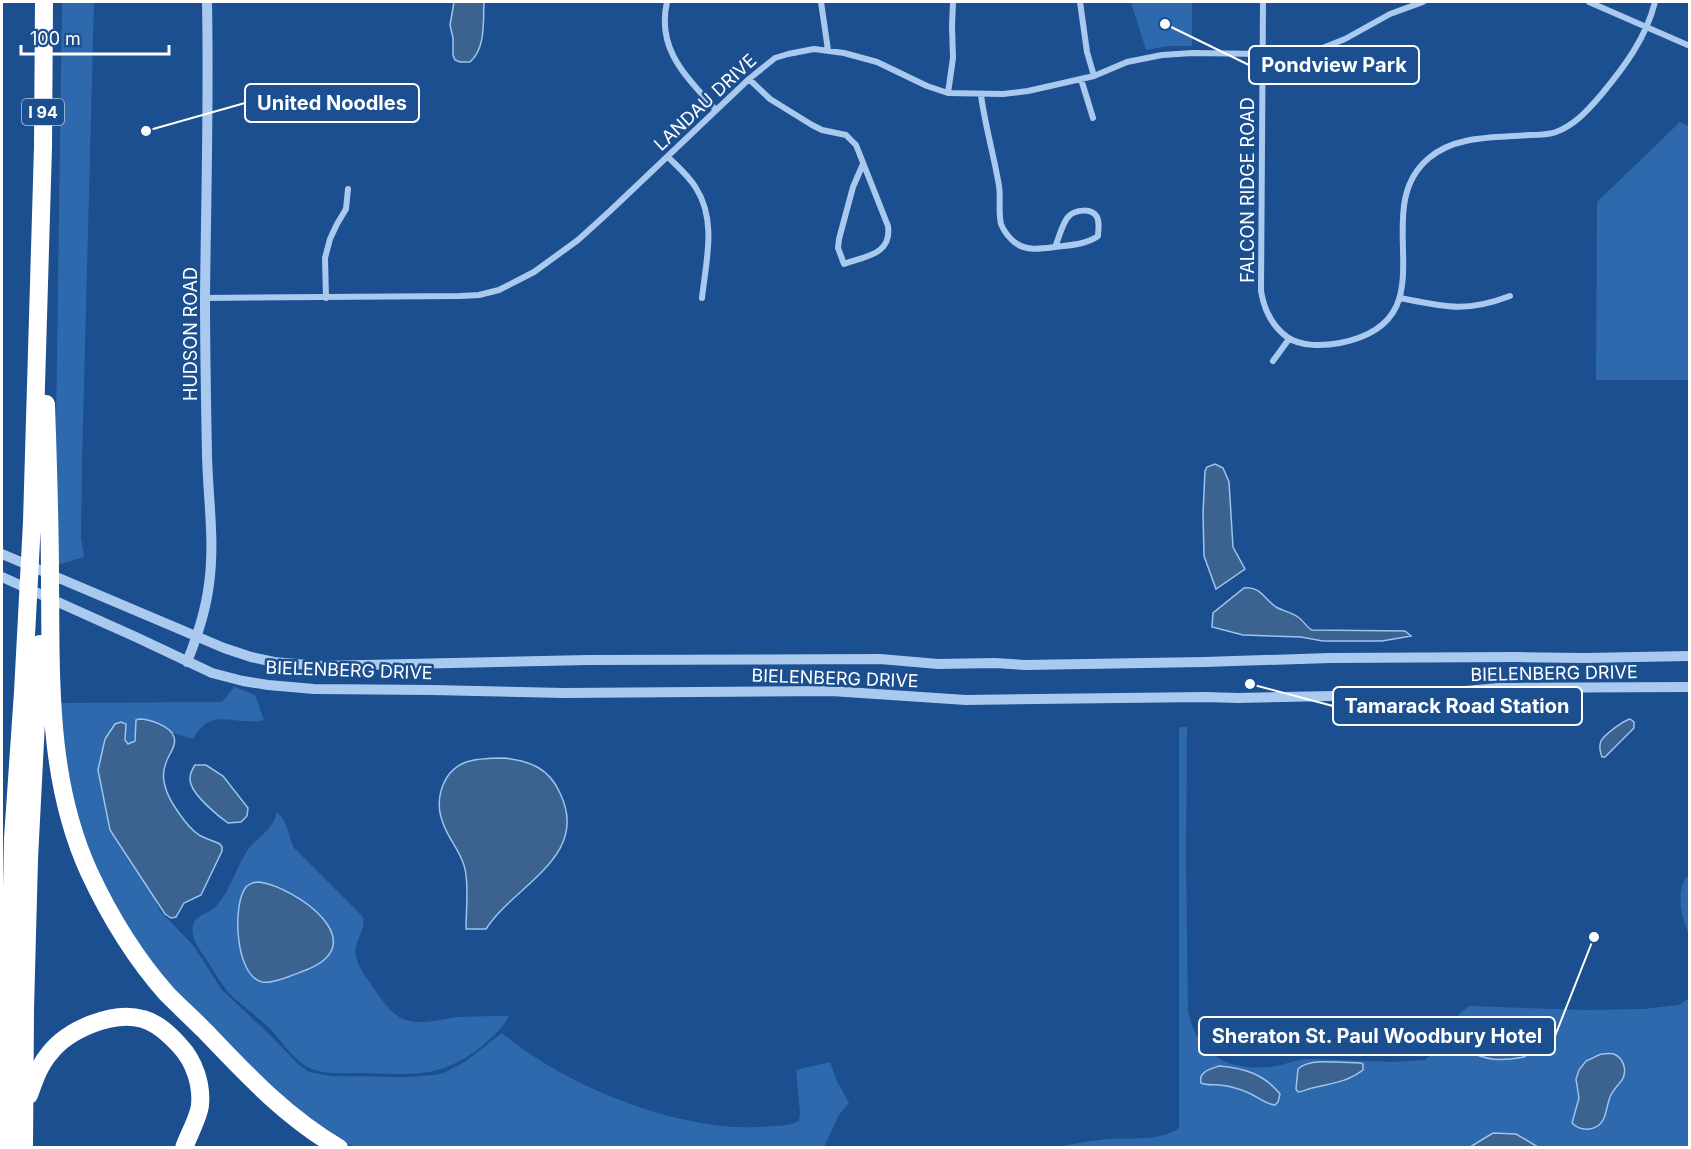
<svg xmlns="http://www.w3.org/2000/svg" width="1691" height="1149" font-family="Inter,sans-serif">
<style>
.green{fill:#2e69ad;fill-rule:evenodd}
.water{fill:#3c6290;stroke:#9cc4f0;stroke-width:1.5}
.lines{fill:none;stroke-linecap:round;stroke-linejoin:round}
.minor{stroke:#a9c9ee;stroke-width:6}
.tertiary{stroke:#a9c9ee;stroke-width:10}
.motorway{stroke:#fff;stroke-width:18}
.labels{text-anchor:middle;dominant-baseline:central;stroke-width:5;stroke-linejoin:round;paint-order:stroke}
.shield{fill:#1b4f8f;stroke:#bbcadd;stroke-width:1.5}
.shield-label{font-size:16px;font-weight:bold;fill:#fff}
.street-label{font-size:18px;fill:#fff;stroke:#1b4f8f}
.leader{fill:none;stroke:#fff;stroke-width:2}
.callout-dot{fill:#fff;stroke:#1b4f8f;stroke-width:2}
.callout{fill:#1b4f8f;stroke:#fff;stroke-width:2}
.callout-label{font-size:20px;text-anchor:middle;font-weight:bold;fill:#fff}
</style>
<rect width="100%" height="100%" fill="#1b4f8f"/>
<path class="green" d="M62,2H94L82,461L81,538L84,557L54,566Z
M1131,2H1192V46H1168L1146,50Z
M1680,122L1690,127L1689,380H1596L1597,202Z
M234,687L255,695L264,720C233,727 212,705 193,739L164,730L137,731L134,736L132,747L147,874L152,894L160,911L193,945L222,990L265,1030L298,1064L309,1072L331,1076L405,1077L436,1075L446,1072L466,1061L502,1033C564,1085 676,1131 759,1127C771,1126 787,1127 799,1121L800,1113L796,1070L830,1062L837,1081L849,1103L839,1115L824,1147H355L340,1140L286,1102L170,986L131,937L80,836L56,703L222,702Z
M1179,727H1187L1186,861L1188,1011C1197,1057 1232,1073 1276,1066C1287,1064 1297,1059 1308,1059L1393,1062L1425,1060L1444,1043L1460,1013L1469,1006L1586,1010L1644,1009L1679,1005L1689,998L1690,1147L1051,1148C1070,1144 1089,1141 1108,1139C1131,1137 1160,1142 1179,1128Z
M276,812C289,821 287,836 295,849L363,917C367,931 352,942 356,957C359,969 368,979 374,989C382,1000 391,1014 403,1019C419,1026 441,1019 458,1017C475,1016 492,1016 509,1016C503,1028 492,1037 482,1046C439,1080 413,1074 362,1073C346,1073 327,1075 312,1069C293,1061 281,1039 266,1025C255,1015 243,1006 232,996C221,985 214,971 206,959C201,951 195,944 193,935C189,914 206,917 216,906C231,891 236,865 250,847C258,838 277,825 276,812ZM259,882C280,885 315,904 326,923C330,929 331,938 333,945C324,964 313,967 294,974C283,978 270,984 259,980C235,972 233,904 246,887C250,883 254,882 259,882Z
M1689,875V935C1682,919 1674,888 1689,875Z"/>
<path class="water" d="M454,2H484C483,21 486,48 470,62H460L455,60L453,55V38L450,25Z
M1215,464L1223,468L1229,482L1233,547L1245,569L1216,589L1204,556L1203,514L1205,471L1207,467Z
M1244,588C1261,586 1264,599 1276,607C1283,611 1291,612 1298,617C1304,621 1306,627 1312,630L1405,631L1411,636L1382,641H1323L1301,637L1243,635L1212,627L1213,613Z
M139,719C149,719 171,726 174,737C177,746 168,755 166,763C163,770 163,779 165,786C168,800 187,827 199,835C206,839 214,841 220,844L222,847V851L201,895L184,903L176,917L171,918L165,914L110,830L98,770L105,739L115,724L121,722L126,724L125,740L128,744L135,741L136,720Z
M1630,719L1634,722V728L1605,757H1602C1600,752 1599,746 1601,741C1605,734 1623,721 1630,719Z
M504,758C530,761 549,768 560,793C591,857 514,885 486,929H466C466,911 469,886 465,869C461,851 448,839 443,823C439,813 438,802 441,791C450,759 475,758 504,758Z
M195,765H206L223,776L248,808L247,816L241,822L228,823C218,816 194,796 191,784C188,777 191,771 195,765Z
M259,882C296,887 375,943 306,970C295,974 274,984 262,982C235,976 232,904 246,887C250,883 254,882 259,882Z
M1470,1017L1504,1018L1513,1020L1519,1024L1527,1044V1055L1524,1057C1497,1062 1487,1060 1462,1049L1459,1043L1461,1024Z
M1601,1054C1605,1054 1611,1053 1614,1054C1623,1058 1627,1069 1623,1078C1620,1084 1613,1089 1610,1097C1605,1110 1607,1127 1589,1129C1582,1130 1577,1128 1572,1123L1579,1098L1576,1079L1579,1070L1586,1061Z
M1336,1062L1360,1063L1363,1064V1070C1346,1083 1331,1083 1312,1088C1307,1089 1303,1092 1298,1092L1296,1089L1298,1069C1308,1060 1323,1062 1336,1062Z
M1219,1066C1244,1068 1264,1074 1280,1094L1278,1102L1275,1105C1265,1104 1258,1097 1249,1093C1240,1089 1230,1086 1220,1085C1213,1084 1207,1086 1201,1083C1198,1072 1210,1069 1219,1066Z
M1493,1133L1516,1134L1538,1147H1470Z"/>
<g class="lines">
<path class="minor" d="M667,2C656,50 687,77 716,110
M821,2L828,50
M1080,2L1087,52L1094,76
M1263,2L1261,291C1264,309 1272,326 1287,337C1301,347 1324,346 1340,343C1455,320 1364,212 1429,158C1456,135 1495,138 1529,135C1538,135 1548,135 1556,132C1575,125 1588,110 1601,95C1625,66 1646,38 1655,2
M1589,2L1690,46
M749,79L770,99L812,125L822,130L846,135L856,145L888,226C892,255 865,256 844,264L838,248L839,239L853,187L863,164
M1081,79L1093,118
M948,93L953,58L952,26L953,2
M981,95C985,126 994,155 999,186C1001,198 998,212 1001,224C1003,229 1007,235 1011,239C1023,252 1040,249 1055,247C1059,238 1062,224 1068,217C1075,209 1092,208 1097,217C1100,223 1098,231 1098,236C1085,245 1069,245 1055,247
M668,157C677,166 689,176 696,188C717,221 706,261 702,298
M205,298L460,296L479,295L499,290L534,272L578,240L610,211L749,79L775,58L788,54L814,49L844,53L877,62L927,86L948,93L1003,94L1028,91L1094,76L1127,62L1162,55L1193,53L1263,54L1293,53L1320,49L1345,39L1390,14L1423,2
M326,298L325,258L330,239L337,224L346,209L348,189
M1400,298C1445,307 1465,313 1510,296
M1273,361L1289,339"/>
<path class="tertiary" d="M2,554L224,648L251,657L274,662L318,666L588,660L880,659L938,664L995,663L1025,665L1204,662L1330,658L1515,657L1585,658L1690,656
M2,577L138,638L212,673L243,681L268,685L314,689L432,690L564,693L831,691L966,700L1205,697L1238,698L1432,694L1498,688L1690,687
M187,662C197,637 206,610 209,584C215,542 208,498 207,456C206,403 205,350 205,297C206,199 209,100 207,2"/>
<path class="motorway" d="M46,404C48,463 50,522 50,581C51,680 47,780 89,872C109,915 135,958 167,994C180,1007 193,1019 206,1032C248,1076 286,1117 339,1148
M29,1095C34,1081 39,1066 49,1054C67,1030 113,1010 143,1019C158,1023 170,1035 180,1046C194,1061 202,1084 200,1105C199,1117 188,1136 184,1148
M7,1148L13,838L23,692L32,522L43,147L44,2
M24,1148L25,1009L29,859L40,644"/>
</g>
<g class="labels">
<rect class="shield" x="22" y="99" width="42" height="26" rx="4.5"/>
<g class="shield-label">
<text x="43" y="112">I 94</text>
</g>
<g class="street-label">
<text transform="translate(705 102) rotate(-43)">LANDAU DRIVE</text>
<text transform="translate(1247 190) rotate(-90)">FALCON RIDGE ROAD</text>
<text transform="translate(190 334) rotate(-90)">HUDSON ROAD</text>
<text transform="translate(349 670) rotate(2)">BIELENBERG DRIVE</text>
<text transform="translate(1554 673) rotate(-1)">BIELENBERG DRIVE</text>
<text transform="translate(835 678) rotate(2)">BIELENBERG DRIVE</text>
</g>
</g>
<path class="leader" d="M1165 24L1249 65M146 131L245 103M1250 684L1333 706M1594 937L1555 1036"/>
<g class="callout-dot">
<circle cx="1165" cy="24" r="6"/>
<circle cx="146" cy="131" r="6"/>
<circle cx="1250" cy="684" r="6"/>
<circle cx="1594" cy="937" r="6"/>
</g>
<g class="callout">
<rect x="1249" y="46" width="170" height="38" rx="6"/>
<rect x="245" y="84" width="174" height="38" rx="6"/>
<rect x="1333" y="687" width="249" height="38" rx="6"/>
<rect x="1199" y="1017" width="356" height="38" rx="6"/>
</g>
<g class="callout-label">
<text x="1334" y="72">Pondview Park</text>
<text x="332" y="110">United Noodles</text>
<text x="1457" y="713">Tamarack Road Station</text>
<text x="1377" y="1043">Sheraton St. Paul Woodbury Hotel</text>
</g>
<rect width="1691" height="1149" fill="none" stroke="#ffffff" stroke-width="6"/>
<path d="M21 45v9h148v-9" fill="none" stroke="#ffffff" stroke-width="3"/>
<text x="30" y="45" font-size="18" fill="#ffffff" stroke="#1b4f8f" stroke-width="4.5" paint-order="stroke">100 m</text>
</svg>
